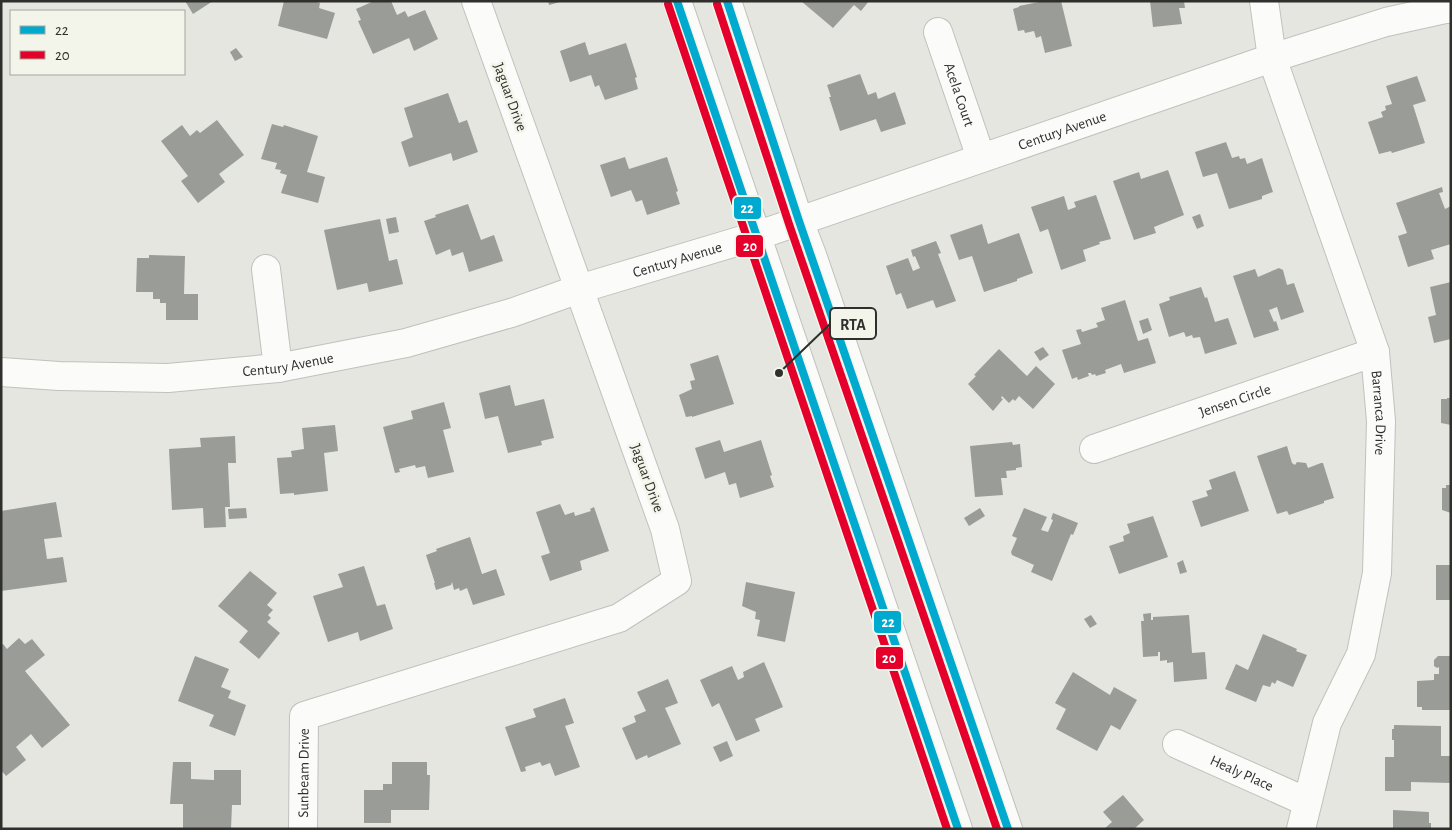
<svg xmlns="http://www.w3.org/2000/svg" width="1452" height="830" font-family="'Alegreya Sans',sans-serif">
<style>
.building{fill:#9a9c98}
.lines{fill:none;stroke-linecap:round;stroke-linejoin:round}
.minor-casing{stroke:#c0c1bd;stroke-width:30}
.major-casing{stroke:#c0c1bd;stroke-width:30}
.minor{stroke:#fbfbfa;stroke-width:28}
.major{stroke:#fbfbfa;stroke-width:28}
.bus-1-casing{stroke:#f3f5eb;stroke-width:11}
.bus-2-casing{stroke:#f3f5eb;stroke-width:11}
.bus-1{stroke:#00a9ce;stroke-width:8}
.bus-2{stroke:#e4002b;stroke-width:8}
.labels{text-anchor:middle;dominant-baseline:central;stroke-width:5;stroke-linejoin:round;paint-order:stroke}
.street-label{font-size:15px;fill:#2f2f2c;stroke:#f3f5eb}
.leader{fill:none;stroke:#2f2f2c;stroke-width:2}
.callout-dot{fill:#2f2f2c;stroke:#f3f5eb;stroke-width:2}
.callout{fill:#f3f5eb;stroke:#2f2f2c;stroke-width:2}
.callout-label{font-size:16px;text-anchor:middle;font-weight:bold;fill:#2f2f2c}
.line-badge{stroke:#f3f5eb;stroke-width:2}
.badge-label{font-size:14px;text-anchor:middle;font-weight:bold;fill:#fff}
</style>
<rect width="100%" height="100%" fill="#e5e6e0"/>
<path class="building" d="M185,1H213L193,14Z
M284,1H314L320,3L319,8L335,13L327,39L278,26Z
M374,1H391L397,15L405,11L408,17L425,10L438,39L414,51L409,38L373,54L358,21L361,20L356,9Z
M548,1H560V2L549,5Z
M801,1H869L861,11L854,5L833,28Z
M1044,1H1061L1072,46L1045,53L1041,36L1036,38L1034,31L1025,33L1024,30L1018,31L1013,9L1019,7V6Z
M1150,1H1184L1185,8H1179L1182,24L1153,27Z
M585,42L589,55L626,43L637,77L635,78L638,89L605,100L599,85L595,87L591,75L570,82L560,51Z
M236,48L243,57L235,61L230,52Z
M860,74L868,95L876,92L878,99L895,92L906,124L881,132L876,119L840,131L829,97H831L827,85Z
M1417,76L1426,101L1413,105L1425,143L1392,153L1391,151L1379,154L1368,122L1383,117L1381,112L1386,110L1385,106L1392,104L1386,86Z
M448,93L459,123L467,120L478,152L453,161L451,153L409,167L401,142L413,137L404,108Z
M217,120L244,155L219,174L225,182L198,203L181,181L188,176L161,141L182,125L190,136L197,130L200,133Z
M272,124L283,127L284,125L318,136L307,172L325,177L318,203L281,193L287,175L280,173L281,170L275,169L277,163L261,159Z
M1226,142L1232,158L1239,156L1240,159L1245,158L1247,164L1262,158L1273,192L1262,196V199L1229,209L1217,173L1203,177L1195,152Z
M625,157L629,169L667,157L678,191L676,192L680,204L647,215L642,200L636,202L631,190L611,197L600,165Z
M1168,170L1184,215L1154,227L1156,233L1134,240L1113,181L1139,172L1141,179Z
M1442,187L1443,192L1439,193L1445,209L1451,206V244L1431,250L1434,259L1408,267L1398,236L1407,233L1396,203Z
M1096,195L1111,239L1099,242L1100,244L1083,250L1086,261L1061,270L1048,229L1040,232L1031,207L1064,196L1068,210L1076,207L1074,202Z
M468,204L481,240L494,235L503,261L469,272L463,252L452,256L450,249L436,255L424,221L436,217L435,215Z
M1200,214L1204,226L1197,229L1192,217Z
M396,217L399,232L389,234L386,219Z
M380,219L389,261L397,259L403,284L369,292L367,283L337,290L324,230Z
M982,224L988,244L1019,233L1033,273L1017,279V281L984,292L972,256L959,260L950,235Z
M936,241L941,253L938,254L956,301L936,308L933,300L907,309L901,293L896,295L886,266L908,258L913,271L920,268L915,256L913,257L911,250Z
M149,255L185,256L184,294H198V320H166V303H160V299H153V292H136L137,258H149Z
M1279,268L1283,270L1287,285L1294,283L1304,312L1281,320L1277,307L1269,310L1274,322L1276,321L1279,330L1254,338L1233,276L1255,269L1258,277Z
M1451,282V339L1434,343L1428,317L1436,315L1430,287Z
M1201,287L1205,298L1207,297L1215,322L1228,318L1237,344L1205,354L1200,337L1193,338L1192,335L1186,337L1184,332L1169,337L1159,304L1170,300L1169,297Z
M1125,300L1138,341L1148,338L1156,363L1124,373L1121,364L1105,370L1106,373L1096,376L1095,374L1092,375L1091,373H1088L1089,376L1078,380L1077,377L1072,379L1062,350L1081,344L1076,330L1081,329L1082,332L1098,327L1096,323L1105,320L1101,308Z
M1148,318L1152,330L1143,334L1139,321Z
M1043,347L1049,355L1040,361L1034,352Z
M999,349L1027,376L1036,366L1055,384L1033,409L1019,396L1015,401L1013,399L1009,403L1002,396L1001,398L1003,399L993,411L968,384L976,376L974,375Z
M718,355L734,404L692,417V416L686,417L679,395L692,389L690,381L695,380L690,364Z
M510,385L515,406L544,399L554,438L541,441L542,445L508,453L498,416L485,419L479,393Z
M1447,398H1451V425L1441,423V399H1447Z
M444,402L451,428L443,430L454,472L428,478L425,466L416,468L415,465L399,469L400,472L395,473L383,427L413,419L411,411Z
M335,425L338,451L324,453L328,491L294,495V493L280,494L277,458L292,457L291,451L304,449L302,428Z
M235,436L236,463H228L230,507H225L226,527L204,528L203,508L172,510L169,449L201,447L200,438Z
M720,440L724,452L761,440L772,475L770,476L774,487L740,498L736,483L729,485L725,472L705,479L695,448Z
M1012,442L1013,445L1020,444L1022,467L1016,468V470L1006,471L1007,478H1001L1003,495L975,497L970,446Z
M1287,446L1292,463L1295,465L1297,462L1306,463L1308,468L1321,463H1323L1334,498L1324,501V503L1289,515L1287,511L1277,514L1257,456Z
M1235,471L1249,511L1201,527L1192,501L1208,496L1206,491L1212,489L1209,480Z
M1446,485H1451V513L1442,510V488H1446Z
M56,502L62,537L44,539L47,559L63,557L67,582L1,591V511Z
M560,504L565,515L574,512L575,516L591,511L590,509L594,507L609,551L580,561L582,570L550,581L541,556L550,553L536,512Z
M246,508L247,518L229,519L228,509Z
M980,508L985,516L969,526L964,518Z
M1024,508L1047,517L1041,530L1048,532L1053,520L1051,519L1053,513L1078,523L1073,535L1071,534L1052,581L1031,572L1034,565L1012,555L1011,552L1017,538L1012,536Z
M1153,516L1168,557L1119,574L1109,546L1124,541L1123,536L1130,533L1127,524Z
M470,537L482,574L496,569L505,595L473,605L467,588L460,591L459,588L454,590L452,582L451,585L436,590L434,583H435L426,555L437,551L436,549Z
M1183,560L1187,572L1180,574L1177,563Z
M1436,565H1451V600H1436Z
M364,566L377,606L385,604L393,629L360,641L358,632L328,642L313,596L343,587L338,574Z
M250,571L277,593L267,605L273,610L268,615L271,618L267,622L280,633L259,659L239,642L248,631L218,606Z
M746,582L795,592L785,642L757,636L760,620L755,619L756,612L742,606Z
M1151,613V620H1153V617L1189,615L1192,653L1205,652L1207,679L1174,682L1173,662L1167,663V660L1160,661V652H1158V656L1143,657L1141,621H1144L1143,614Z
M1091,615L1097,624L1090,628L1084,619Z
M1263,634L1297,649L1296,651L1307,655L1293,687L1277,680L1275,684L1272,682L1270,687L1263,685L1256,702L1225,689L1236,664L1248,670Z
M19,638L25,644L32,639L45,655L25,671L70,725L42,748L31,734L16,747L26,760L6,776L1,770V645L3,644L7,649Z
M195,656L229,669L221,687L231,691L228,698L246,705L235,736L209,726L214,715L178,701Z
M1438,656H1451V710H1422V707H1417V681L1434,680V674H1439V667L1437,668L1434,666V660Z
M764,662L783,707L755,719L760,731L736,741L719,703L712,707L700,680L732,666L738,680L744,677L743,672Z
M1073,672L1110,695L1114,687L1137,700L1120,730L1111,725L1097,751L1056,729L1066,709L1055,703Z
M668,679L678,703L665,708L681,744L648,758L647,755L636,760L622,728L636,722L634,716L646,711L637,692Z
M565,698L574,723L565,726L580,767L555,776L550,763L542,766L540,762L525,767L526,771L521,772L505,727L536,717L533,709Z
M1394,725L1441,726V756H1451V783L1411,782V791H1385V757H1394V740H1392V729H1394Z
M727,741L733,756L720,762L713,747Z
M173,762H191V779L214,780V770H241V805H232L231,829H183V804H170Z
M392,762H427V775H430L429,810H391V823H364V790H383V784H392Z
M1123,795L1144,820L1134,829H1104L1112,822L1103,812Z
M1393,810L1429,812V823H1431V829H1393Z"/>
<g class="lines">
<g class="minor-casing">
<g id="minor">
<path id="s1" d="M1264,1L1272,58L1375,352L1381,421L1377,573L1361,654L1327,723L1301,829"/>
<path id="s2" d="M938,32L981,158"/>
<path d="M266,269L278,368"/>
<path id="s3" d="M1,372L59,376L168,378L278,368L406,343L511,313L579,289L756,236L1272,58L1386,22L1445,9H1451"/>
<path id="s4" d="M1094,449L1375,352"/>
<path id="s5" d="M1177,744L1307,802"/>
<path id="s6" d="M303,829L304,716L619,618L677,581L665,529L476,1"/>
</g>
</g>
<g class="major-casing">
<path id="major" d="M677,1L958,829
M727,1L799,221L812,255L1008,829"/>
</g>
<use href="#minor" class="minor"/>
<use href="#major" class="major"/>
<g class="bus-1-casing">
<path id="bus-1" d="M677,1L958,829
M727,1L799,221L1008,829"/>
</g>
<g class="bus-2-casing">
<path id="bus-2" d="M668,4L947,829
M717,4L789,224L997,829"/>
</g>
<use href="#bus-1" class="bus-1"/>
<use href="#bus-2" class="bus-2"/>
</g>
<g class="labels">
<g class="street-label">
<text stroke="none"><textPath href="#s2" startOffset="66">Acela Court</textPath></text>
<text transform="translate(510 97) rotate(70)">Jaguar Drive</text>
<text stroke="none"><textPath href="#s3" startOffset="1098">Century Avenue</textPath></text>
<text stroke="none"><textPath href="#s3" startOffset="692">Century Avenue</textPath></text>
<text stroke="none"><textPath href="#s3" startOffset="288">Century Avenue</textPath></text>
<text stroke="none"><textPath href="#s4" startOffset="149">Jensen Circle</textPath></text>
<text stroke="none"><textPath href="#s1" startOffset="430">Barranca Drive</textPath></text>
<text transform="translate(647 478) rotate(70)">Jaguar Drive</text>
<text stroke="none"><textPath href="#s6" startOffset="56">Sunbeam Drive</textPath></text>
<text stroke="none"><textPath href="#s5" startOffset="71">Healy Place</textPath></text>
</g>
</g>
<path class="leader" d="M779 373L830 324"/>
<circle class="callout-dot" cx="779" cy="373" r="5"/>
<rect class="callout" x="830" y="308" width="46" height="31" rx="5"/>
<g class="callout-label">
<text x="853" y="330">RTA</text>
</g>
<g class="line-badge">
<rect x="733" y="196" width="29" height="24" rx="5" fill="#00a9ce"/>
<rect x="735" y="234" width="29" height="24" rx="5" fill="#e4002b"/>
<rect x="873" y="610" width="29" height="24" rx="5" fill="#00a9ce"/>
<rect x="875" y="646" width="29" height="24" rx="5" fill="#e4002b"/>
</g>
<g class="badge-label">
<text x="747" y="213">22</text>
<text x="750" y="251">20</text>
<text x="888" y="627">22</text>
<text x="889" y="663">20</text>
</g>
<rect width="1452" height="830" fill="none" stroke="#2f2f2c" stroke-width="5"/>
<rect x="10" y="10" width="175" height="65" fill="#f3f5eb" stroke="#a5a69f"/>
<rect x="20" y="26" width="25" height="8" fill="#00a9ce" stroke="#a5a69f"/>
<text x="55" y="35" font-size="15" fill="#2f2f2c">22</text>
<rect x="20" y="51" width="25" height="8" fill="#e4002b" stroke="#a5a69f"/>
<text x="55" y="60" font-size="15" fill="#2f2f2c">20</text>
</svg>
